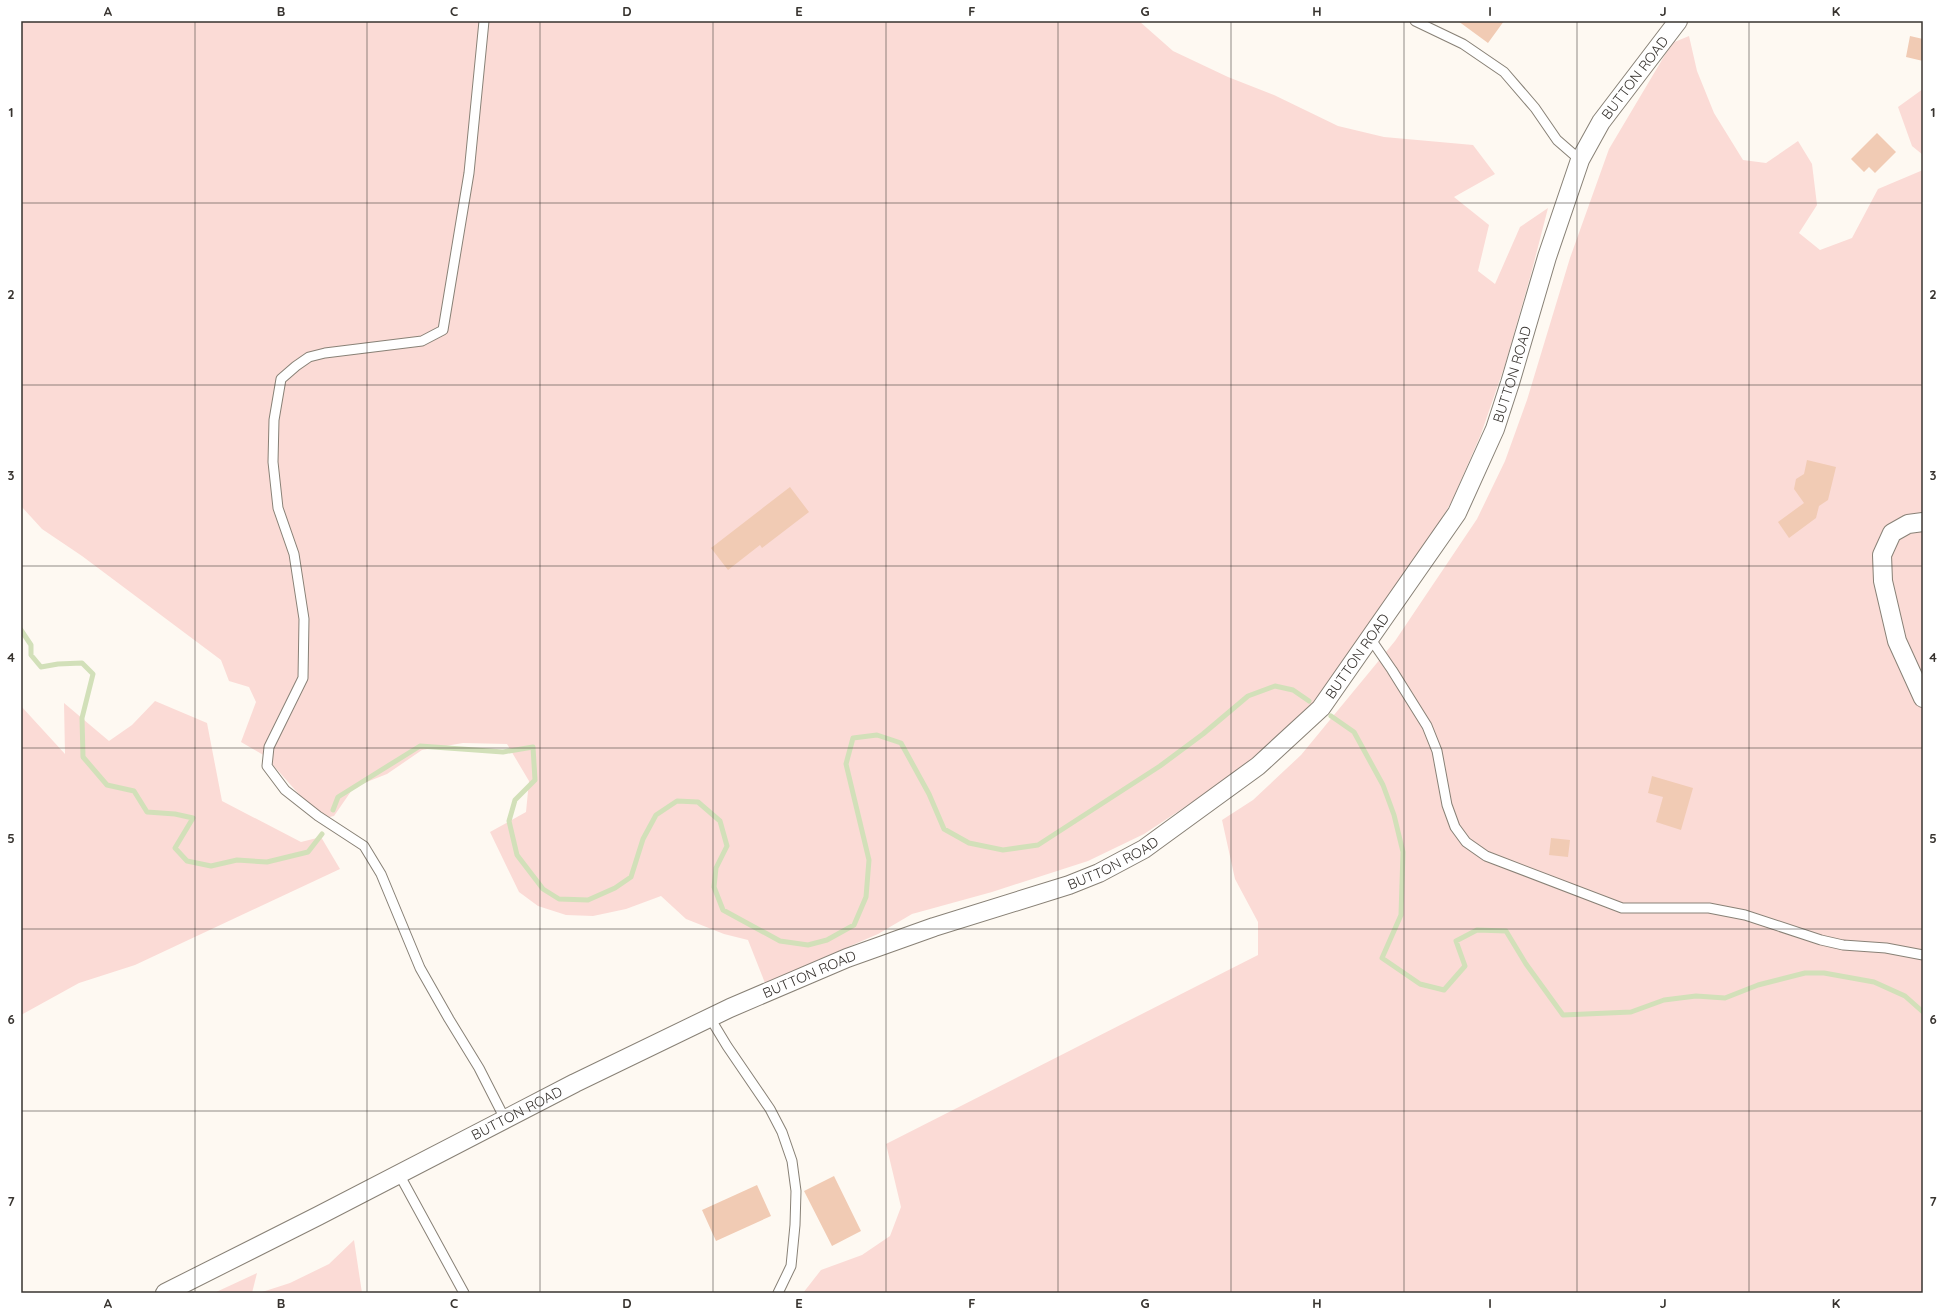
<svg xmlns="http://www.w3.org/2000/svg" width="1944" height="1314" font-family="Quicksand,sans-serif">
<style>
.green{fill:#fbdbd6}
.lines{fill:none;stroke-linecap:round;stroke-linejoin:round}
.stream{stroke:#d2e0b9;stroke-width:5}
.building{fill:#f1cbb4}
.lane-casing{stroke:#888176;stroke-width:11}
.street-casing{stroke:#888176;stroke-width:20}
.lane{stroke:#fff;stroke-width:9}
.street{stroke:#fff;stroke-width:18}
.grid{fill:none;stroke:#37332f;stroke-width:1;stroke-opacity:0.55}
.labels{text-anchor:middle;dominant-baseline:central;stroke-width:4;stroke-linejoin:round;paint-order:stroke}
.street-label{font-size:14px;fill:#37332f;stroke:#fff}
.neatline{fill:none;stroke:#37332f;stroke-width:1.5}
.grid-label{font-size:13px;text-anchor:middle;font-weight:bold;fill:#37332f}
</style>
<rect width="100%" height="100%" fill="#fef9f2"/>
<path class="green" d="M21,21H1139L1173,51L1228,77L1274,95L1338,126L1384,137L1473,145L1495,174L1454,197L1489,225L1478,271L1495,284L1520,227L1548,208L1531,274L1505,365L1481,434L1452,501L1422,552L1312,704L1256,760L1144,834L1088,861L992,892L912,914L878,934L765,983L748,940L724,934L686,919L661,896L626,909L593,916L566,915L538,906L519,892L490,832L526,812L529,781L507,744L463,743L422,750L387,774L354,787L334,816L321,819L265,756L241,742L256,702L249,687L229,681L221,660L82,556L42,529L21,506Z
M1689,36L1697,71L1714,113L1743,160L1766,163L1798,141L1812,164L1817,205L1799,233L1820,250L1852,238L1878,189L1923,170V1293H803L821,1270L862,1255L890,1236L901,1207L886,1144L1258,955V922L1235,879L1222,820L1253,800L1301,755L1395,641L1477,519L1505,461L1527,400L1570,258L1609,149L1672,43Z
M1923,89V155L1912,146L1898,107Z
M155,701L207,723L222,801L301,842L321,837L340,869L135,965L79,983L21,1015V706L65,754L64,703L109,741L132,725Z
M354,1240L362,1293H259L290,1283L329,1264Z
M257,1273L252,1293H214Z"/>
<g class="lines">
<path class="stream" d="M21,630L31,645V655L41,667L58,664L82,663L93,674L82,718L83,757L107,785L134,791L147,812L175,814L193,818L175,848L187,861L211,866L237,860L267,862L308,852L322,834
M1331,716L1354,732L1383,785L1394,815L1403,852L1401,915L1382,958L1420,984L1444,990L1465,966L1456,941L1477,930L1506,931L1526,964L1563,1015L1631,1012L1664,1000L1696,996L1725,998L1758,985L1805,973H1824L1874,982L1905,996L1923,1012
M333,810L338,797L420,746L503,752L533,747L535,780L515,800L509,821L517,855L543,889L559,899L588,900L615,888L631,877L643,839L656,815L677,801L698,802L720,821L727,846L716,868L714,887L723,910L780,941L808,945L827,940L854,925L866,897L869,860L846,764L853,738L877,735L901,743L929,794L944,829L969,843L1003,850L1038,845L1160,766L1203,734L1248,696L1275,686L1293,690L1309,701"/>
</g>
<path class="building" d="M1458,21H1504L1488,43Z
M1910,36L1923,39V61L1906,57Z
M1877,133L1896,152L1875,173L1869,167L1864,172L1851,159Z
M1807,460L1836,467L1828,500L1819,506L1816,518L1789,538L1778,522L1804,503L1794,489L1796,479L1804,474Z
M790,487L809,512L762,548L760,545L728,570L711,548Z
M1652,776L1693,788L1681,830L1656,822L1663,797L1648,793Z
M1551,838L1570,840L1568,857L1549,855Z
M834,1176L861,1231L832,1246L804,1191Z
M757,1185L771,1216L716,1241L702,1210Z"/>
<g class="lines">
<g class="lane-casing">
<path id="lane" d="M484,21L469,173L443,330L422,341L325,353L309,357L296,366L281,379L274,420L273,462L278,508L294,554L304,619L303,678L269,747L267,766L285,790L318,816L364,846L381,874L420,968L449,1019L479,1068L505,1119
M1415,21L1463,44L1504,72L1535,108L1557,140L1580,160
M1370,638L1392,670L1427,726L1437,751L1447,805L1455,827L1466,842L1486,856L1622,908H1709L1745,915L1821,940L1843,945L1886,948L1923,955
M710,1018L727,1046L770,1109L782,1132L792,1161L796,1191L795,1225L791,1266L778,1293
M399,1174L464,1293"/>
</g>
<g class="street-casing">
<g id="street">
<path d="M1923,522L1908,524L1892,533L1882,555L1883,581L1897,641L1923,698"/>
<path id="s1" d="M165,1293L318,1216L575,1083L730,1008L847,958L934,927L1069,885L1099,873L1144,849L1258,766L1321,708L1457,513L1495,429L1510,383L1547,257L1580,160L1601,122L1678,21"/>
</g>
</g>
<use href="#lane" class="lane"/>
<use href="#street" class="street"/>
</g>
<path class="grid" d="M195,21V1293M367,21V1293M540,21V1293M713,21V1293M886,21V1293M1058,21V1293M1231,21V1293M1404,21V1293M1577,21V1293M1749,21V1293M21,203H1923M21,385H1923M21,566H1923M21,748H1923M21,929H1923M21,1111H1923"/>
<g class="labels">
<g class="street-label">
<text stroke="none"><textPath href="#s1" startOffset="2015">BUTTON ROAD</textPath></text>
<text stroke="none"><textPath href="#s1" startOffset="1691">BUTTON ROAD</textPath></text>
<text stroke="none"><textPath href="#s1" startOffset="1367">BUTTON ROAD</textPath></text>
<text stroke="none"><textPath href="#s1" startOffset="1043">BUTTON ROAD</textPath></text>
<text stroke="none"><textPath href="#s1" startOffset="719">BUTTON ROAD</textPath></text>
<text stroke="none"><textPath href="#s1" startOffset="395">BUTTON ROAD</textPath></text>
</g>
</g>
<rect width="1944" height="1314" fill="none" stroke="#ffffff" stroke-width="44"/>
<rect x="22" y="22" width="1900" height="1270" class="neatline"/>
<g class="grid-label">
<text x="108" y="16">A</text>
<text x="281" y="16">B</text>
<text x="454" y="16">C</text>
<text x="627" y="16">D</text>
<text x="799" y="16">E</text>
<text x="972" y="16">F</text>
<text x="1145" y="16">G</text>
<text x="1317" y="16">H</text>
<text x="1490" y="16">I</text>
<text x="1663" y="16">J</text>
<text x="1836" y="16">K</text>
<text x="11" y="117">1</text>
<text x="1933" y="117">1</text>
<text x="11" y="299">2</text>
<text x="1933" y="299">2</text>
<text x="11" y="480">3</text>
<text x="1933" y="480">3</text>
<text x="11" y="662">4</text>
<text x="1933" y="662">4</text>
<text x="11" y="843">5</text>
<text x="1933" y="843">5</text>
<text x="11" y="1024">6</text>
<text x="1933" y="1024">6</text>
<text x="11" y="1206">7</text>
<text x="1933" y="1206">7</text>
<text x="108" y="1308">A</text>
<text x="281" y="1308">B</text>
<text x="454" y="1308">C</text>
<text x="627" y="1308">D</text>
<text x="799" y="1308">E</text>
<text x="972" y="1308">F</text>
<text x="1145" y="1308">G</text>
<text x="1317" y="1308">H</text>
<text x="1490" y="1308">I</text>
<text x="1663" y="1308">J</text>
<text x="1836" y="1308">K</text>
</g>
</svg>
